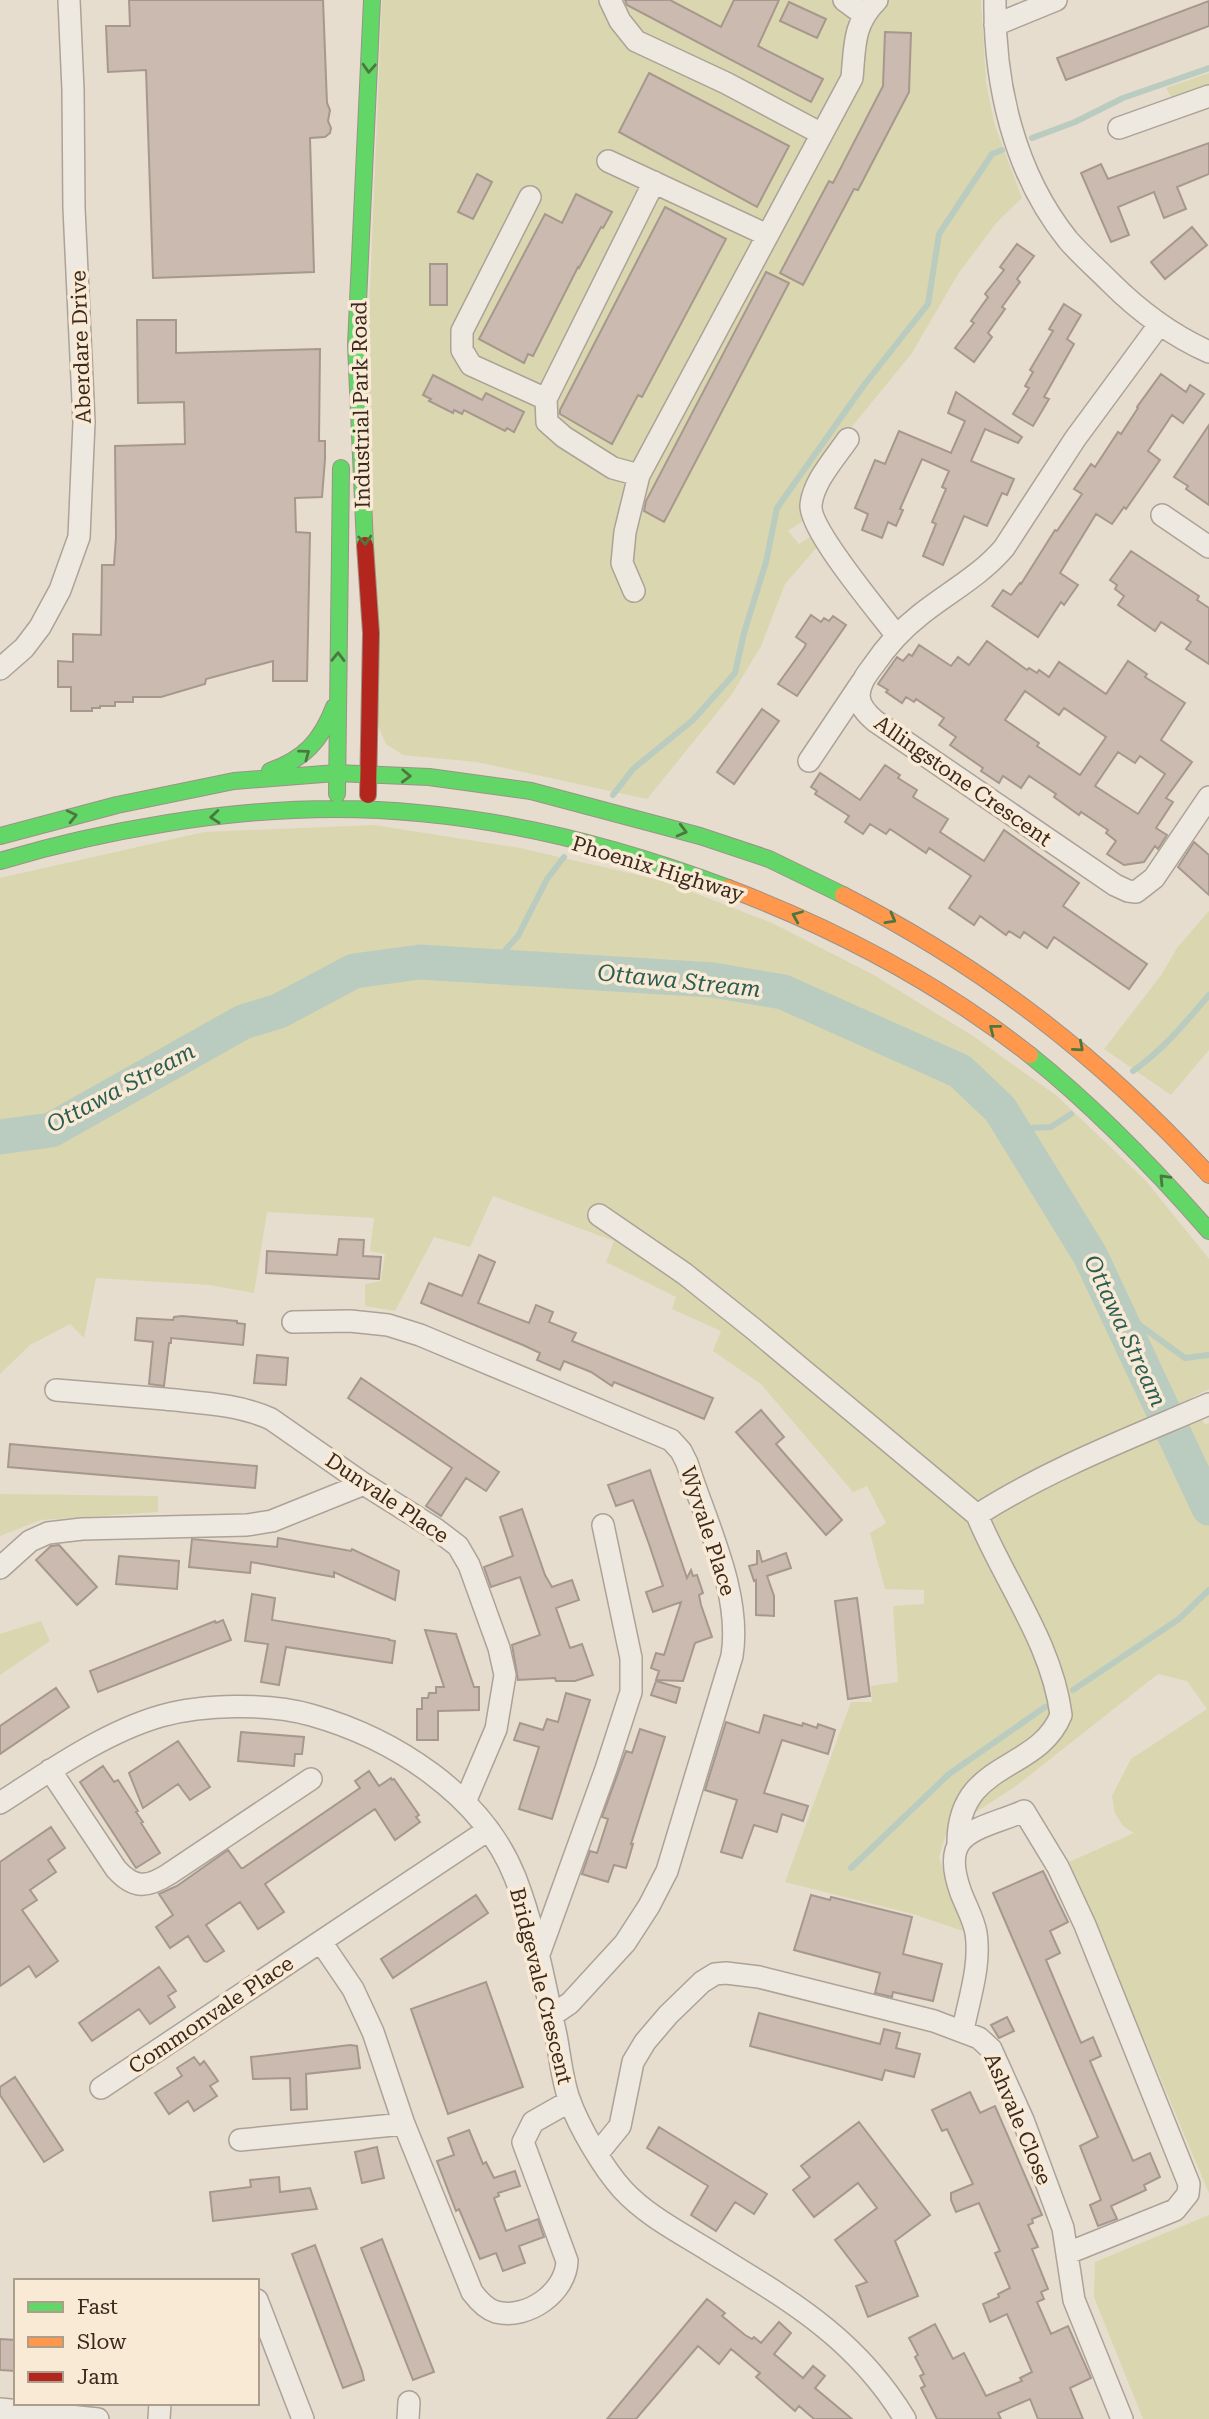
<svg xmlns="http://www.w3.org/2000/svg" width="1209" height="2419" font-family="'Roboto Serif',serif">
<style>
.green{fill:#dad6af}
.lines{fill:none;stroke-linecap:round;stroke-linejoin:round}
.stream{stroke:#b9ccbf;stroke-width:6}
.river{stroke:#b9ccbf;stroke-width:35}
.building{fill:#cabaaf;stroke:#a7988d;stroke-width:2;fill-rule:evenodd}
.street-casing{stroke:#aca297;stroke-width:24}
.fast-casing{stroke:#9b9287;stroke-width:18}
.slow-casing{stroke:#9b9287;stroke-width:18}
.jam-casing{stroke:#9b9287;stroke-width:18}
.street{stroke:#eee9e0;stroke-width:21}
.fast{stroke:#63d668;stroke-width:16}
.slow{stroke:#ff974d;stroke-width:16}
.jam{stroke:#b3261e;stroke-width:16}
.oneway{stroke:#4e773f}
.labels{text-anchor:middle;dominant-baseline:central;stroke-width:7;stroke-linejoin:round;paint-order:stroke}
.street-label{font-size:21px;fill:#3c291e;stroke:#f8ead4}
.water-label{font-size:23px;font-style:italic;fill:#2c5d55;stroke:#f8ead4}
</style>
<rect width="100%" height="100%" fill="#e6ddce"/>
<path class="green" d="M382,0H981L986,83L995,126L1022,198L997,222L958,274L912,353L801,489L803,521L788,531L799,544L813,535L817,547L785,584L761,646L732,694L647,799L477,762L403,755L386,744L377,723L367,359Z
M1209,73V86L1173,100L1166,88Z
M374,825L520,848L664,881L772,923L872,974L973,1036L1057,1096L1146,1181L1209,1259V1389L1191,1398L1205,1425L1209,1423V2193L1069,1862L1134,1833L1123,1826L1115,1813L1112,1796L1131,1759L1207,1709L1187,1681L1158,1674L1016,1786L947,1831L939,1857L963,1931L913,1914L785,1882L851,1702H872L871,1686L898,1682L893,1606L924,1604V1590L885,1589L870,1533L886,1523L867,1486L853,1492L761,1384L713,1351L721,1331L672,1309L676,1297L606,1262L614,1241L493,1196L470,1247L434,1237L395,1311L365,1306V1284L381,1281L385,1254L370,1251L374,1218L267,1212L254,1293L210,1285L96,1278L84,1338L70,1324L30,1345L0,1374V878L204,832Z
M1209,911V1050L1171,1095L1104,1049L1162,974L1177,948Z
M0,1494L158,1496V1512L41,1520L0,1536Z
M41,1621L50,1641L0,1675V1634Z
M1209,2215V2419H1143L1094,2297L1095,2262Z"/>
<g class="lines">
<path class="stream" d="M1032,138L1075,122L1123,98L1209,68
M613,795L633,769L693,720L735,673L744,633L766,562L777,508L864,385L928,304L939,234L992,154L1002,150
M491,966L518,936L547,879L564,857
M1133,1071C1163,1050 1186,1022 1209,995
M1012,1129L1051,1127L1071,1114
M1118,1314L1130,1318L1185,1358L1209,1355
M1073,1690L1179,1619L1209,1590
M851,1868L949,1774L1045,1707"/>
<path class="river" d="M0,1137L51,1130L243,1022L279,1011L354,971L420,962L713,980L783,992L960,1071L1000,1109L1090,1255L1209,1508"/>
</g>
<path class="building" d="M129,0H323L327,103L330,110L328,121L331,128L330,133L325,137L310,138L314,272L153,278L146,70L108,72L106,26H130Z
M625,0H670L721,27L734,0H779L758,46L823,79L811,102L627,5Z
M1209,1V26L1066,80L1057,58Z
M789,2L826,19L817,38L780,21Z
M885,32L911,33L909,92L858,190L854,189L803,285L780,273L829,181L833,183L883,86Z
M649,73L789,146L757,207L619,132Z
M1209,143V174L1177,187L1186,209L1164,218L1154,192L1118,207L1129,235L1111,242L1081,173L1101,164L1108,179Z
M477,174L492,182L473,219L458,212Z
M576,194L612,212L603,228L601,227L579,268L578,267L533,356L528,354L524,363L479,339L545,214L562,223Z
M665,207L726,239L642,397L638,395L612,444L560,414V410Z
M1192,227L1207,245L1165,279L1151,262Z
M1017,244L1034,256L1017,279L1020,282L1002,307L1005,309L988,333L992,337L974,362L955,348L974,323L971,321L988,297L985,294L1004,270L1000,267Z
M430,264H447V305H430Z
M766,272L789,283L664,522L644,511L646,501Z
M1064,304L1081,315L1067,339L1074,344L1044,397L1049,399L1033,426L1013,414L1029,388L1025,386L1033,372L1030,370L1053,331L1049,329Z
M137,320H176V353L320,349L319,441H325V459L322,497L295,498L296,532L310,533L307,681H273V661L206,679L205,684L161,697H133V702H115V706H100V708H92V711H71V687H58V661L73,662V634L101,635L102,565H114L116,537L115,446L185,444L184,402L138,403Z
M1161,374L1186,392L1190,385L1204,394L1183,423L1172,415L1148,451L1160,460L1126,509L1124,507L1112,524L1096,514L1060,573L1078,585L1064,605L1061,602L1038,637L992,606L1003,590L1011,595L1020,583L1021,584L1055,530L1057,531L1082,494L1074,489L1091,464L1095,467L1118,432L1121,434L1138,408L1137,407Z
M433,375L482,400L486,393L524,412L514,432L507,428L505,431L464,410L462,414L454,410L453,413L429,401L431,399L423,395Z
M956,392L1022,437L1018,443L985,429L971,461L1014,479L1007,495L1002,493L987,526L964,516L943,565L923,556L936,524L932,522L946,489L942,487L949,471L922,459L900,509L903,510L896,526L888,522L882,538L862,530L868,514L855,508L875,460L885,464L899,431L951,453L965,421L948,413Z
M1209,425V505L1186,489L1188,486L1174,477Z
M1131,551L1199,596L1197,600L1209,608V664L1186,649L1191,642L1161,622L1155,631L1118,605L1124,596L1115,589L1117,585L1110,580Z
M811,615L821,622L824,618L829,621L833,616L846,625L797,696L778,684L804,648L806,644L796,637Z
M987,641L1027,670L1029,668L1037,673L1039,670L1049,677L1059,662L1106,694L1128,661L1147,674L1145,677L1185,703L1161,740L1192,762L1166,798L1173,802L1156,828L1167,835L1158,849L1155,846L1144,862L1124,865L1107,854L1116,841L1106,833L1108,830L1081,812L1079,815L1054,797L1056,794L1029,776L1021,788L1003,776L999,783L981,771L983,768L950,745L956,737L939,725L944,718L916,699L914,702L906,697L902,703L886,692L888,690L878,684L897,657L903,661L909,654L912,656L919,645L951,666L958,657L969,665ZM1025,691L1059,715L1064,708L1106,737L1080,775L1037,746L1039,743L1005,720ZM1118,752L1135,763L1140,756L1165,774L1138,814L1095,786Z
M762,709L779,721L734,784L717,772Z
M885,765L900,775L898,778L917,790L913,797L948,819L940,832L984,861L1004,830L1079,883L1063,906L1147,964L1129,989L1054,937L1047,948L1024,932L1020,938L1009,931L1006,935L980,916L974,925L949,908L971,876L929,848L926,853L890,829L886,834L870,824L863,834L845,822L849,816L815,794L817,791L811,787L820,773L860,800Z
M1194,842L1209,855V895L1178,867Z
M339,1239L364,1240L363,1256L381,1257L379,1279L266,1273L267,1251L337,1255Z
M479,1255L495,1262L478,1303L529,1323L536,1305L553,1312L549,1322L576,1333L572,1341L713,1398L704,1419L614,1382L612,1386L591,1372L564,1361L560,1370L537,1360L540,1353L523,1345L421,1303L429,1283L462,1296Z
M182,1316L237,1321V1323L245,1324L243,1345L171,1338V1343H169L164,1386L149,1384L153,1342L135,1340L137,1318L173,1320L174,1317Z
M257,1355L288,1358L286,1385L254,1383Z
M361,1378L499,1472L486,1491L466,1478L441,1516L426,1506L452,1468L348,1398Z
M761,1410L784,1437L776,1444L842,1520L826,1535L736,1432Z
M10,1444L257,1466L255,1488L8,1467Z
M650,1470L687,1578L691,1570L693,1576L697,1575L703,1593L699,1595L701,1605L712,1637L695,1643L683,1681L656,1680L659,1671L651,1668L656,1653L664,1655L681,1602L653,1612L646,1592L663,1586L649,1544L633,1500L616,1506L608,1485Z
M522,1509L545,1575L552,1587L572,1580L579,1600L556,1608L570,1648L582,1644L593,1675L575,1681H556L555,1678L518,1680L512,1645L540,1635L520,1577L491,1587L484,1567L513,1556L500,1517Z
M278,1538L351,1551L352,1549L399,1571L395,1600L334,1572V1577L251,1562L250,1573L189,1567L192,1539L277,1547Z
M59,1545L97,1587L77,1605L36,1560L51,1546Z
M757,1551H759L762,1562L786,1553L791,1568L767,1576L774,1596V1616L756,1615V1580L754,1581L749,1566L757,1564Z
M119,1556L179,1561L177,1589L116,1584Z
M252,1594L275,1598L272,1620L389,1639V1640L395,1641L392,1663L286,1647L279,1685L261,1682L268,1644L245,1641Z
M857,1598L870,1696L848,1699L835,1601Z
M223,1620L231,1640L98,1692L90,1671L215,1621L216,1623Z
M425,1630L456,1634L474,1687H479V1710L438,1711V1740H417V1709H422V1698H428L429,1693H436V1687H444Z
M656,1681L680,1688L676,1703L651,1695Z
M56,1688L69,1707L0,1754V1726Z
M566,1693L590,1700L552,1819L519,1809L539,1747L514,1740L520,1723L543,1730L547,1719L558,1722Z
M764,1715L802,1726L803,1723L817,1728L818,1724L835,1730L828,1754L782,1740L764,1793L808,1806L803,1821L782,1814L777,1832L754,1825L742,1858L721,1852L737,1800L705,1790L726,1722L759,1733Z
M640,1729L665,1737L631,1844H633L626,1868L614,1865L608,1882L582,1874L590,1851L597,1853L608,1819L602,1817L626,1751L632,1753Z
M241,1732L304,1737L302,1754H295L294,1766L238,1761Z
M178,1741L210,1787L190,1800L178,1784L143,1808L129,1773Z
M103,1766L114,1782L118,1780L138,1811L136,1812L143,1822L141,1823L160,1853L136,1868L80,1782Z
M369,1771L379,1786L391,1778L392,1780L394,1779L419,1815L416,1817L420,1822L395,1840L375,1809L265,1884L284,1912L258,1929L240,1902L206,1925L224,1951L207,1962L204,1961L188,1936L170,1948L156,1927L173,1915L159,1894L177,1886L228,1850L241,1868H243L360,1788L355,1781Z
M51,1827L65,1848L48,1860L56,1872L30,1890L37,1900L22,1910L58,1961L36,1977L29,1966L0,1986V1862Z
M1043,1871L1068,1922L1050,1931L1060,1953L1046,1960L1081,2043L1093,2037L1101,2056L1090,2061L1133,2161L1150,2153L1160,2177L1144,2185L1146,2190L1111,2206L1117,2219L1098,2226L1090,2205L1101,2200L1080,2146L1098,2137L993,1893Z
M476,1895L488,1913L393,1978L381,1959Z
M811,1895L830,1900L831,1897L912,1917L903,1954L942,1964L933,2001L893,1992L892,1997L875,1993L880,1973L794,1950Z
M159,1967L176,1991L168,1996L175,2007L150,2024L139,2009L92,2041L79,2023Z
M486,1982L523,2087L448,2114L411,2009Z
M759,2013L880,2044L884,2029L900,2033L896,2048L920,2054L914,2077L885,2070L882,2080L750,2046Z
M1007,2017L1014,2031L999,2038L991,2025Z
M350,2045L357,2046L360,2068L306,2074L307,2109L291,2110L290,2078L253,2079L251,2057Z
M194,2057L200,2065L204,2061L218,2081L210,2086L217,2096L194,2111L188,2101L169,2114L155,2093L182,2076L177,2068Z
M15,2077L63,2150L44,2162L0,2095V2087Z
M970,2092L980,2113L995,2106L1042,2215L1032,2219L1033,2223L1028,2225L1038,2247L1032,2249L1048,2289L1041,2292L1044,2299L1037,2302L1051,2334L1068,2326L1091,2378L1070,2388L1083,2419H1038L1030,2399L998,2413L1001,2419H937L921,2388L925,2386L920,2376L924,2374L915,2357L918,2355L909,2338L935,2324L953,2359L964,2353L986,2396L1022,2381L1020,2378L1032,2372L1007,2314L990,2322L983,2304L999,2297L998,2294L1010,2288L995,2253L1000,2251L979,2203L956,2212L951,2200V2193L973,2184L947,2129L942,2131L932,2110Z
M859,2122L930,2215L895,2241L918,2296L868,2317L856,2286L867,2282L835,2240L877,2208L858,2183L814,2217L793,2190L810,2177L801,2166Z
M659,2127L767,2194L754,2214L735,2202L716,2231L691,2215L708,2186L647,2148Z
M469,2130L483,2164L486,2162L494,2178L515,2171L520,2186L498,2193L499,2196L494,2198L506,2231L538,2219L544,2237L519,2246L525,2263L503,2271L496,2253L480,2259L459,2209L456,2211L437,2161L454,2155L448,2138Z
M377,2147L384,2178L362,2183L355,2152Z
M279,2177L280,2192L310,2188L317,2209L213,2221L210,2192L251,2187L250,2180Z
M382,2239L434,2372L413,2380L361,2248Z
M315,2245L362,2371L364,2380L343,2388L292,2254Z
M707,2299L725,2313L722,2316L745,2335L752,2339L754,2337L761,2343L779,2322L791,2333L774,2354L803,2378L813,2366L825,2376L815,2388L852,2419H814L799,2406L795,2411L756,2377L760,2373L731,2349L719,2364L698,2346L636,2419H607Z
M0,2339L16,2340V2371L0,2370Z"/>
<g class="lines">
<g class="street-casing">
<path id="street" d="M610,0L620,21L636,41L726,83L820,133
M844,0L863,14
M995,0C994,84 1014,173 1068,240C1081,255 1096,268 1110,282C1139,311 1171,335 1209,352
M995,25L1056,0
M1119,128L1209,96
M608,161L767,235
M530,197L462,331V350L471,365L546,399
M1159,325L1075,439L1004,548C980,576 949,592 920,615C902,629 886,647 873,666C866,675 860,683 859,695C859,706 867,714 875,721L1115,885L1128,891L1136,892L1154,878L1209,797
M848,439C835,458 813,482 811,505C809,530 879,612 897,636
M639,475L613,468L564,437L547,422L546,399L654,182
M1162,515L1209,547
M634,591L622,563L625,532L639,475L852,78C855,45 853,24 877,0
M0,669L24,648L40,627L60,590L79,537L84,422L74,208L73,90L69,0
M809,761L862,682
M599,1215L685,1274L755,1330L977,1515C1049,1469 1130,1438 1209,1404
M293,1322L350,1321L388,1325L420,1335L671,1440L681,1451L687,1463C706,1523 742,1593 732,1656L667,1871L649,1906L625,1943L570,2003L551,2016
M56,1390C92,1393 129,1396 165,1399C201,1403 238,1404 271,1419L364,1484L437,1530L458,1546L469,1565L499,1648L505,1675L496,1729L465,1802
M0,1568L30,1541L48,1533L82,1529L247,1525L272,1521L364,1484
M50,1770L116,1869C134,1889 147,1888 169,1874L311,1779
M0,1803C48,1772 105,1732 161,1716C203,1704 269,1703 311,1715C393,1738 482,1794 515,1877C535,1928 544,1982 556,2035C560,2056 562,2079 569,2099C579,2127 603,2168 623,2190C646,2215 679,2232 708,2250C787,2299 855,2336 905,2419
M958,1843C958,1760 1038,1773 1061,1715C1052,1643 1004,1581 977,1515
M321,1942L353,1989L373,2032L404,2124L472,2292C478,2300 486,2309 496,2312C528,2320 566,2292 567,2261L523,2142L533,2122L570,2101
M538,1957L606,1769L631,1692V1658L603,1525
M963,2030C969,1999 981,1965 976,1933C974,1920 966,1906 961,1893C938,1830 977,1831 1024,1811L1058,1867L1085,1925L1189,2184L1188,2194L1175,2210L1068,2253
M101,2088L488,1830
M240,2140L404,2124
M598,2153L620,2126L633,2062L645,2042L668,2015L702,1982L715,1974L726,1973L759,1977L934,2021L979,2038L991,2049L1023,2120L1063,2228L1074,2300L1122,2419
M257,2300L303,2419
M0,2409L98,2419
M159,2419L160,2403
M408,2419L409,2402"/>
</g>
<g class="fast-casing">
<path id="fast" d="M365,545L356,345L372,0
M270,771C304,759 321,741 334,707
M337,794L341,468
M0,836L117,805L234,781L336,773L429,777L531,791L700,836L769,859L843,895
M0,861C104,830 226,809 335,809C468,809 604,841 728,888
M1030,1055C1096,1108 1154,1168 1209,1231"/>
</g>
<g class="slow-casing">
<path id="slow" d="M728,888C836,929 940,984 1030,1055
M843,895C987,969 1099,1056 1209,1175"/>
</g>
<g class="jam-casing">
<path id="jam" d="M365,545L371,633L368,795"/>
</g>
<use href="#street" class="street"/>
<use href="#fast" class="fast"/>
<use href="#slow" class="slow"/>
<use href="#jam" class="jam"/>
</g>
<defs><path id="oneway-chevron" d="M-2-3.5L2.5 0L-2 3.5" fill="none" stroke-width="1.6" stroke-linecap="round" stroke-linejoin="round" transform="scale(1.75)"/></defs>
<g class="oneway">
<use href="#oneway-chevron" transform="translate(369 68) rotate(93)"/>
<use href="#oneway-chevron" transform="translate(365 540) rotate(86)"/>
<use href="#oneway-chevron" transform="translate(338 657) rotate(-89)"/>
<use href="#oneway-chevron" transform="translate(305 754) rotate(-37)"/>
<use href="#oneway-chevron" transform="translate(406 776) rotate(2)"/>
<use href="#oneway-chevron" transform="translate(72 816) rotate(-13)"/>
<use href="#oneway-chevron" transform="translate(215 817) rotate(175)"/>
<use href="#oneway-chevron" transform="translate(682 831) rotate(15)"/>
<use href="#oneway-chevron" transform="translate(797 916) rotate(-157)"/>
<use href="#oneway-chevron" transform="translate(891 919) rotate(29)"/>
<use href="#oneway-chevron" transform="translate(994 1029) rotate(-142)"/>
<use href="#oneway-chevron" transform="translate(1079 1047) rotate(41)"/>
<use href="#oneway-chevron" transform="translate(1164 1179) rotate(-134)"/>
</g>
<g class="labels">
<g class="street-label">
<text transform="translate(81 347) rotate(-92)">Aberdare Drive</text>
<text transform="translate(361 405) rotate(-91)">Industrial Park Road</text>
<text transform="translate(963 781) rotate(35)">Allingstone Crescent</text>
<text transform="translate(658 869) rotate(17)">Phoenix Highway</text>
<text transform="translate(387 1498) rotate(34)">Dunvale Place</text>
<text transform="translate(708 1531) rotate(72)">Wyvale Place</text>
<text transform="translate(541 1986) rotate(76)">Bridgevale Crescent</text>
<text transform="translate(211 2015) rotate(-34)">Commonvale Place</text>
<text transform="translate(1018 2119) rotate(67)">Ashvale Close</text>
</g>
<g class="water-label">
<text transform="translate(679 981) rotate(6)">Ottawa Stream</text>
<text transform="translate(121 1088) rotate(-28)">Ottawa Stream</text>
<text transform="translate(1125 1331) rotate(65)">Ottawa Stream</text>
</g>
</g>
<rect x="14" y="2279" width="245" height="126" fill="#f8ead4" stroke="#ad9d8b" stroke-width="2"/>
<rect x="28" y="2302" width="35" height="10" fill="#63d668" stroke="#ad9d8b" stroke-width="2"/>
<text x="77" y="2314" font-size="21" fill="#3c291e">Fast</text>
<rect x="28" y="2337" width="35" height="10" fill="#ff974d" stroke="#ad9d8b" stroke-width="2"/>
<text x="77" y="2349" font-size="21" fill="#3c291e">Slow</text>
<rect x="28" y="2372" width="35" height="10" fill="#b3261e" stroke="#ad9d8b" stroke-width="2"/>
<text x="77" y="2384" font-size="21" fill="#3c291e">Jam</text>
</svg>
